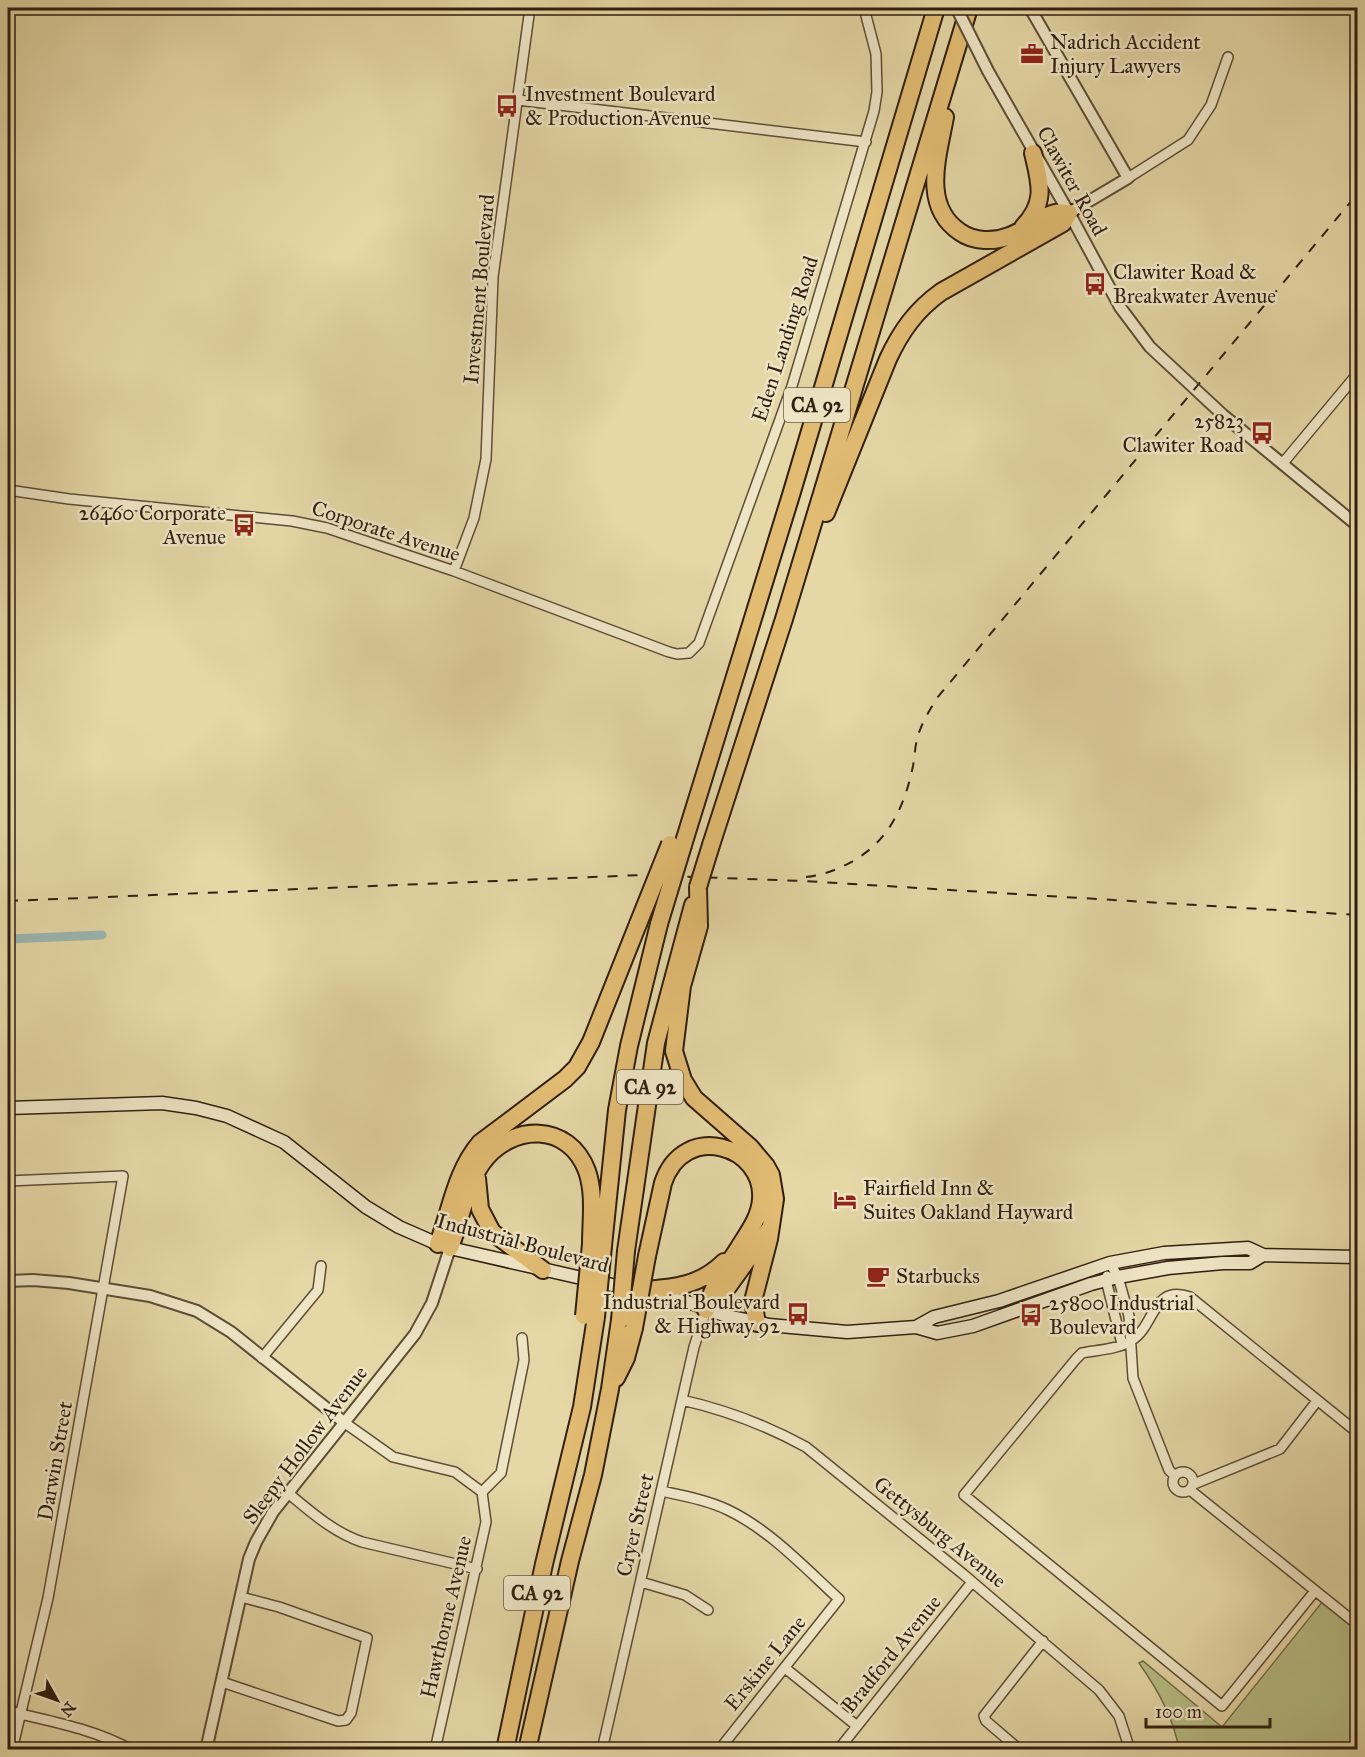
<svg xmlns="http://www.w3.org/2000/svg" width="1365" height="1757" font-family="'IM FELL Great Primer',serif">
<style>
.green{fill:#b7be85;stroke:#746e4a;stroke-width:1.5}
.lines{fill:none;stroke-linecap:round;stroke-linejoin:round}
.canal{stroke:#9ab7b2;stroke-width:9}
.minor-casing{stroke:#5d4d36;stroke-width:12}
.tertiary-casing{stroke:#5d4d36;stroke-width:14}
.secondary-casing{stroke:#301f10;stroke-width:15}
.motorway-casing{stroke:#301f10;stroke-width:20}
.minor{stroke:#eee5c5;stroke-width:9}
.tertiary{stroke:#eee5c5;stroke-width:10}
.secondary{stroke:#eee5c5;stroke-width:12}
.motorway{stroke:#e2bc73;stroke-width:16}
.rail{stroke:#301f10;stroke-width:2;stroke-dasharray:10 10;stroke-linecap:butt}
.tertiary-bridge-casing{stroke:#5d4d36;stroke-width:14;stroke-linecap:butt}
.motorway-bridge-casing{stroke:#301f10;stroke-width:20;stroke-linecap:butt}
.tertiary-bridge{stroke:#eee5c5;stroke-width:10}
.motorway-bridge{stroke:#e2bc73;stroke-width:16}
.labels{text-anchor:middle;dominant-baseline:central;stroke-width:5;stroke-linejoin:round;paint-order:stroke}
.shield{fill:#eee5c5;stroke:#695a46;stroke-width:1.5}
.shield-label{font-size:20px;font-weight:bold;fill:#301f10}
.poi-label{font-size:21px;fill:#301f10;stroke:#eee5c5;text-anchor:start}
.street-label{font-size:21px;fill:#301f10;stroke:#eee5c5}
</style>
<rect width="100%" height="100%" fill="#e5d7a6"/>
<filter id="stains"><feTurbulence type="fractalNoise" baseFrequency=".00333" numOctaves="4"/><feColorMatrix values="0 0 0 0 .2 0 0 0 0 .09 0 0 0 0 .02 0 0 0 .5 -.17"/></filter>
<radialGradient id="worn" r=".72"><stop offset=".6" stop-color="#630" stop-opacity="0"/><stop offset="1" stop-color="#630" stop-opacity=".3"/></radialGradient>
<path class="green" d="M1323,1601L1357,1628V1749H1179C1173,1717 1158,1690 1139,1663L1143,1661L1222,1727Z"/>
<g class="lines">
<path class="canal" d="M8,939L102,935"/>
<g class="minor-casing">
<path id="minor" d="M518,100L866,142
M1128,178L1188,140L1211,105L1228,57
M1283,463L1358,373
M8,490L69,499L292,521L327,528L454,571L669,652L677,654L689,653L699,643L792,386L874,111L877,92L876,54L864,8
M454,571L474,518L486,459L493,277L530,8
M8,1181L123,1176L48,1598L12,1750
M1110,1263L1118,1277L1129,1316L1133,1378L1169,1470L1175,1476
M1107,1276L1106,1280L1122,1344
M262,1358L318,1290L321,1266
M682,1400C726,1410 766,1425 806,1447L963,1574L1099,1690L1119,1716L1130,1750
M345,1423L393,1457L455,1472L482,1492
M1173 1482a10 10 0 1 1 20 0a10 10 0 1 1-20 0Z
M1194,1484L1280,1449L1317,1401
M1190,1490L1358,1625
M661,1491C684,1496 707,1500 728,1510C770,1530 805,1568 839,1599L719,1750
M482,1492L501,1473L524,1360L522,1338
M288,1493C311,1512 333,1532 362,1542L477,1569
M641,1582L685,1595L708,1610
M1315,1591L1222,1706L964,1495L1076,1359L1082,1353C1097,1350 1120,1349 1132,1340C1155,1326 1152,1284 1190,1297L1358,1433
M785,1668L857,1726
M222,1682L338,1721L346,1720L351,1713L367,1638L279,1607L241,1597
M8,1711C50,1721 94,1729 132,1750
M435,1750L486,1522L482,1492
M602,1750L694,1347L706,1310
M838,1750L972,1582
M1020,1750L986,1721L984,1716L1043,1641"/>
</g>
<g class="tertiary-casing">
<path id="tertiary" d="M1030,8L1128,178L1069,213
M988,71L1073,220L1120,307L1150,347L1223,415L1358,526
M8,1281L33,1280L69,1283L150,1296L197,1311L231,1332L345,1423
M206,1750L249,1559L256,1542L273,1512L415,1334L432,1303L450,1248"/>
</g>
<g class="secondary-casing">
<path id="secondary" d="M8,1108L162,1103L196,1108L227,1116L284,1142L366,1207L399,1227L431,1241L450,1248L691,1303L727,1316L769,1325L847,1332L916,1327L934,1317L999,1301L1110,1263L1164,1253L1248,1248L1263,1255L1358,1257
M916,1327L937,1333L973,1326L1091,1284L1118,1277L1168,1268L1223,1263H1250L1263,1255"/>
</g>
<g class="motorway-casing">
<path id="motorway" d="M945,117C938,156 921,206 960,232C974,242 994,242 1009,236C1024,231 1041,216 1055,213C1059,212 1065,213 1069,213
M1023,227C1047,202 1040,183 1033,153
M826,513L888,359C901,331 916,310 941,292L1063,223L1069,213
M683,845L791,495L936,8
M711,845L784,619L969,8
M698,887L699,926L682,986L674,1051L683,1080L694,1098L750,1147L766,1166L771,1175L775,1199L769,1239L753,1301L757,1323
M477,1178L480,1209L492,1232L543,1270
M438,1244C451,1209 456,1171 480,1143L565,1079L577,1067L591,1042L638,924
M603,1246L617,1110L629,1046L659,924
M450,1248C459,1224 467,1184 482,1163C511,1123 569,1122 587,1171C595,1194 591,1221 591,1244
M626,1251L656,1043L693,905
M647,1256L663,1183C684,1120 765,1146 761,1199C760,1218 747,1234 738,1249C725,1269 712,1287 706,1310
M631,1291C667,1288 697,1289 724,1262
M722,1295L768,1231
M616,1378L626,1358L634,1328
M505,1750L544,1564L582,1407L596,1317
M527,1750L570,1561L593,1475L610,1389L620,1320"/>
</g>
<use href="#minor" class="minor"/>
<use href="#tertiary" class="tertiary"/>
<use href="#secondary" class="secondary"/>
<use href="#motorway" class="motorway"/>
<path class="rail" d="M806,877C825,875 842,868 858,858C891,837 905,804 913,766C915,755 915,741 920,730C924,719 931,708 937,698L1358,193
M8,901L642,875L804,881L1358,915"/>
<g class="tertiary-bridge-casing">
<path id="tertiary-bridge" d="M958,11L988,71"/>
</g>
<g class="motorway-bridge-casing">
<path id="motorway-bridge" d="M698,887L711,845
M638,924L670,844
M659,924L683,845
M584,1316L591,1244
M596,1317L603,1246
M620,1320L626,1251
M634,1328L647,1256"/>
</g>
<use href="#tertiary-bridge" class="tertiary-bridge"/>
<use href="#motorway-bridge" class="motorway-bridge"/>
</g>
<defs>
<g id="office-bare" transform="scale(1.8)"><path d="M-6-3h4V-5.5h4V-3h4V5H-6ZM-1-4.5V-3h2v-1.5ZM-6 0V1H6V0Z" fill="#8f2418" stroke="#eee5c5" stroke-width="2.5" paint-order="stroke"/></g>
<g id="bus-bare" transform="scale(1.8)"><path d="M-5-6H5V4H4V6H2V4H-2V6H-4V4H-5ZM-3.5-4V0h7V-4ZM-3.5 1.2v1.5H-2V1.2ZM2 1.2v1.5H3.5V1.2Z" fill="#8f2418" stroke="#eee5c5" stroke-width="2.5" paint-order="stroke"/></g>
<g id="hotel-bare" transform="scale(1.8)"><path d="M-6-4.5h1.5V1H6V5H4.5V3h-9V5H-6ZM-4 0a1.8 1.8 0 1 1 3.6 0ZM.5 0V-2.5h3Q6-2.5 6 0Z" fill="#8f2418" stroke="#eee5c5" stroke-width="2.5" paint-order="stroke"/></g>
<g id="cafe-bare" transform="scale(1.8)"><path d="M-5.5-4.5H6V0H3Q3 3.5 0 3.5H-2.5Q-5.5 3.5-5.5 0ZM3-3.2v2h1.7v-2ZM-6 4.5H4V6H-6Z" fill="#8f2418" stroke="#eee5c5" stroke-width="2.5" paint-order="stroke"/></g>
</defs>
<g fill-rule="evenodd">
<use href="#office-bare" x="1032" y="54"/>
<use href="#bus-bare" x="507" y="106"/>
<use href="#bus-bare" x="1095" y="284"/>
<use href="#bus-bare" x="1262" y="433"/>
<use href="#bus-bare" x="244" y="525"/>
<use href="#hotel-bare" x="845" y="1200"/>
<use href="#cafe-bare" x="878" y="1276"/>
<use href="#bus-bare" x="798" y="1314"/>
<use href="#bus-bare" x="1031" y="1315"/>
</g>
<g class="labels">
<g class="shield">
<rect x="784" y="388" width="66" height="34" rx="4.5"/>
<rect x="617" y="1070" width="66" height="34" rx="4.5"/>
<rect x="504" y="1576" width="66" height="34" rx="4.5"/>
</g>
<g class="shield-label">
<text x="817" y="405">CA 92</text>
<text x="650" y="1087">CA 92</text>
<text x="537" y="1593">CA 92</text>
</g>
<g class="poi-label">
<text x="1050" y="42">Nadrich Accident<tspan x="1050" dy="24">Injury Lawyers</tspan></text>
<text x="525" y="94">Investment Boulevard<tspan x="525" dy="24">&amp; Production Avenue</tspan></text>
<text x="1113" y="272">Clawiter Road &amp;<tspan x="1113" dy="24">Breakwater Avenue</tspan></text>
<text x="1244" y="421" text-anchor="end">25823<tspan x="1244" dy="24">Clawiter Road</tspan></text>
<text x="226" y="513" text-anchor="end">26460 Corporate<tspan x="226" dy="24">Avenue</tspan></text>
<text x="863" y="1188">Fairfield Inn &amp;<tspan x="863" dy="24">Suites Oakland Hayward</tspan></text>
<text x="896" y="1276">Starbucks</text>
<text x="780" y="1302" text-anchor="end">Industrial Boulevard<tspan x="780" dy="24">&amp; Highway 92</tspan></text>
<text x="1049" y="1303">25800 Industrial<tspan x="1049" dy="24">Boulevard</tspan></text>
</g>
<g class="street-label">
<text transform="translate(1072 181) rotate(61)">Clawiter Road</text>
<text transform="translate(479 289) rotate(-85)">Investment Boulevard</text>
<text transform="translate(785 339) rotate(-72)">Eden Landing Road</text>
<text transform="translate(386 531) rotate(18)">Corporate Avenue</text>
<text transform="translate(523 1243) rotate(15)">Industrial Boulevard</text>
<text transform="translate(305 1445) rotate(-53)">Sleepy Hollow Avenue</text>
<text transform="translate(55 1461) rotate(-80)">Darwin Street</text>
<text transform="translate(635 1525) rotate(-77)">Cryer Street</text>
<text transform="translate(940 1532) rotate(39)">Gettysburg Avenue</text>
<text transform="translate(446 1617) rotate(-77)">Hawthorne Avenue</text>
<text transform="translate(891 1654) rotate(-51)">Bradford Avenue</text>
<text transform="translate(765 1663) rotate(-51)">Erskine Lane</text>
</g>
</g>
<rect width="1365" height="1757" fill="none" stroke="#e5d7a6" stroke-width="30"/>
<rect x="9" y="9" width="1347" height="1739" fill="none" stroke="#301f10" stroke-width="3"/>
<rect x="15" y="15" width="1335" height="1727" fill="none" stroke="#301f10" stroke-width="1.5"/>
<g transform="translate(57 1700) rotate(130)" stroke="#eee5c5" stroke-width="4.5" paint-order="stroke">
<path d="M0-4.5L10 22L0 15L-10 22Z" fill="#301f10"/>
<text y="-9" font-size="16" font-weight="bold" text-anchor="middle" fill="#301f10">N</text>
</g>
<path d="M1146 1718v9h124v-9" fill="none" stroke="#301f10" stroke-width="3"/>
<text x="1155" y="1718" font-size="18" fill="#301f10" stroke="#eee5c5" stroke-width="4.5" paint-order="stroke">100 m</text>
<rect width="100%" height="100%" filter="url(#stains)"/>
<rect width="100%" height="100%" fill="url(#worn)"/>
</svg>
